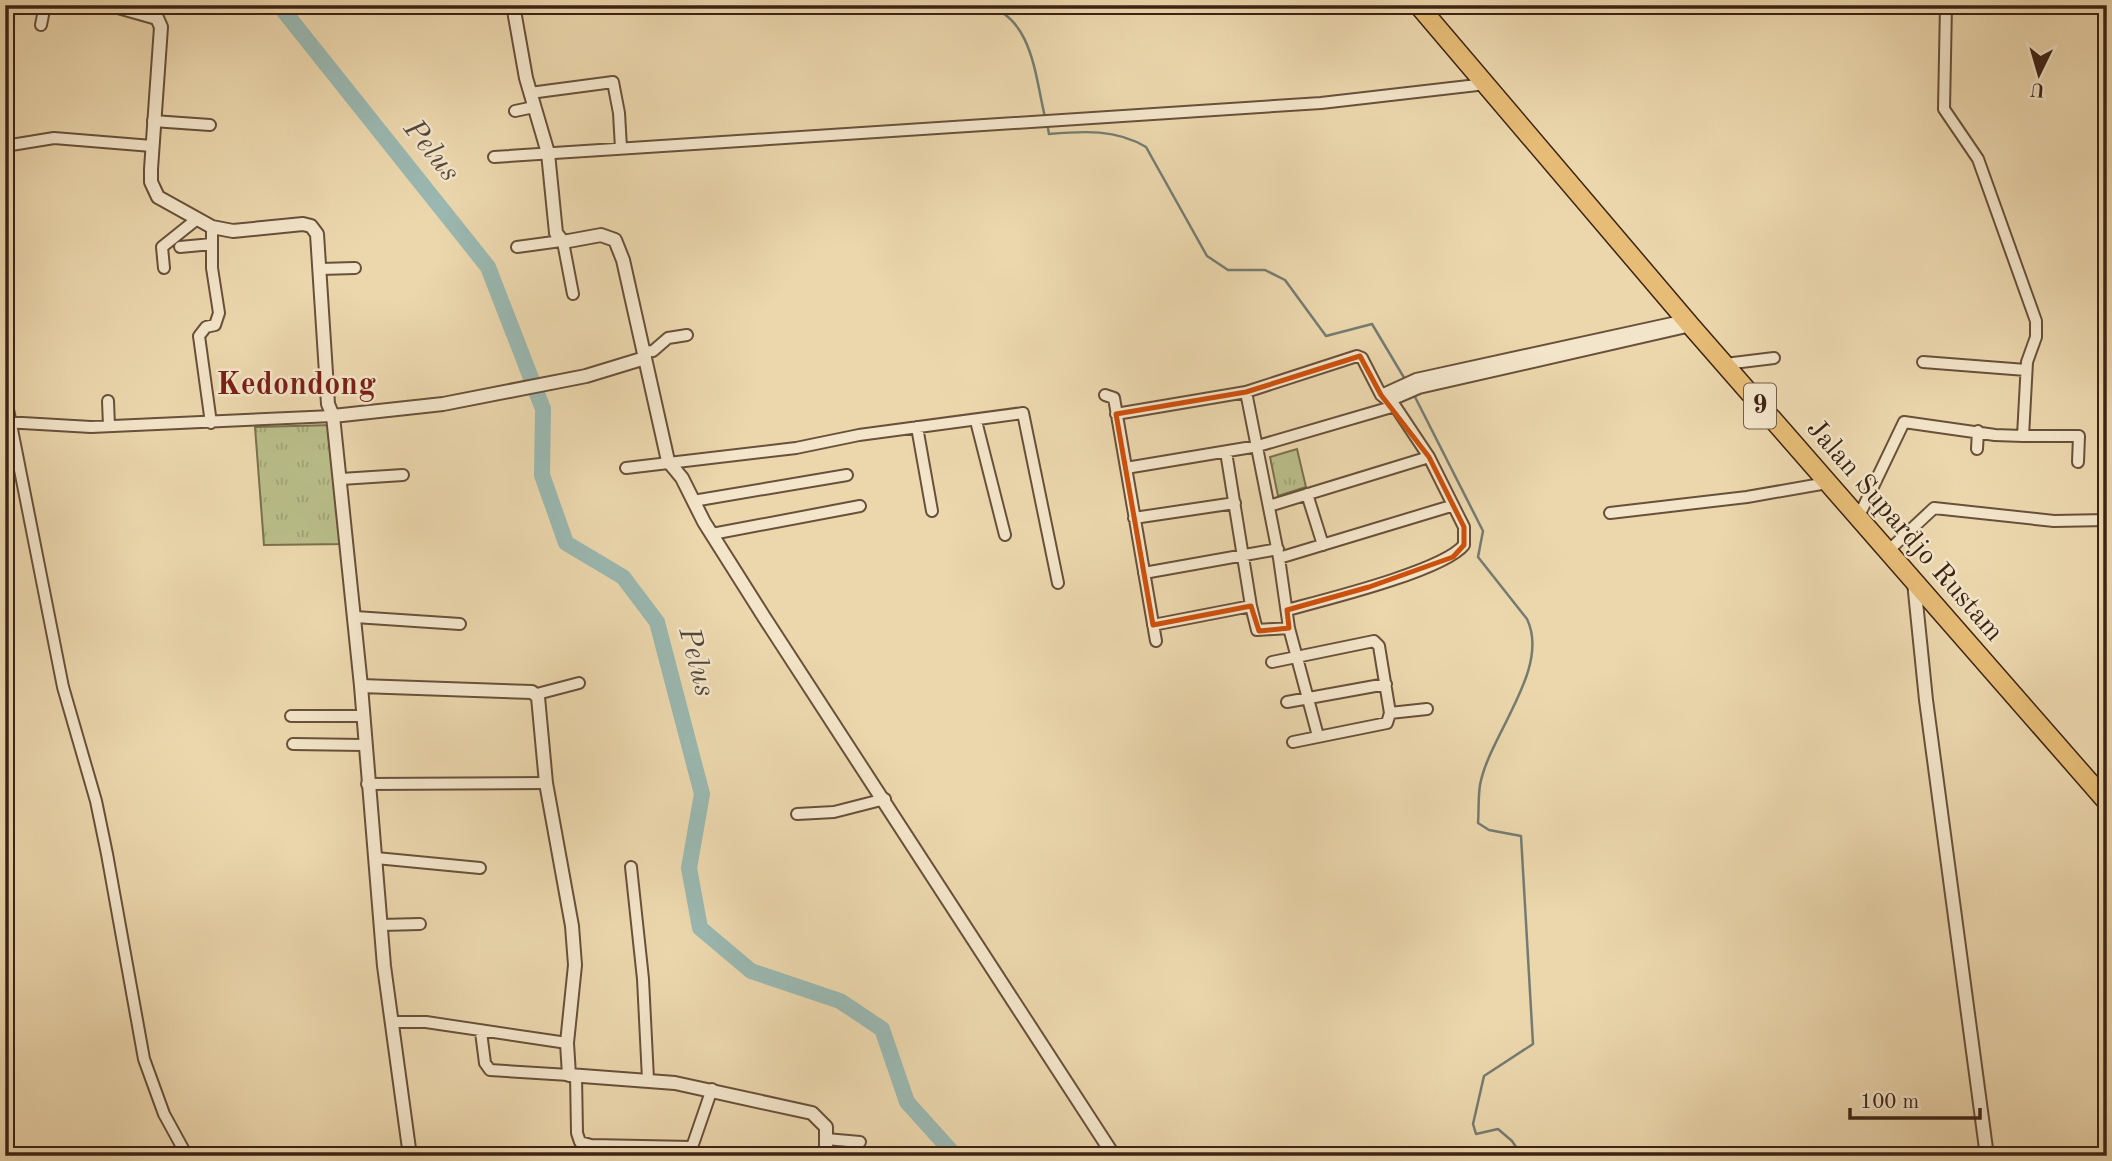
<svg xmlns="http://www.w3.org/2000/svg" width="2112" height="1161" font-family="'Old Standard TT',serif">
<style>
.park{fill:url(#park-tufts);stroke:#7a704e;stroke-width:2}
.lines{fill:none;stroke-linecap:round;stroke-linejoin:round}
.stream{stroke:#747c72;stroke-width:2.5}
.river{stroke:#9ab8b1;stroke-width:16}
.minor-casing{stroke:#68503a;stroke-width:14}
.tertiary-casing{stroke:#68503a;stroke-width:16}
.trunk-casing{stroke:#3c2314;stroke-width:21}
.minor{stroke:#f3e5ca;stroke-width:10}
.tertiary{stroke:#f3e5ca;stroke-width:12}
.trunk{stroke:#e6bc76;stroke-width:18}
.marked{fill:none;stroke:#ce510d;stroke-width:5;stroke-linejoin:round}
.labels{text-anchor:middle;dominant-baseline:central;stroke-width:5;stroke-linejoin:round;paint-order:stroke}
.shield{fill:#f3e5ca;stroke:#735d4b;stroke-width:2}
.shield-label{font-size:26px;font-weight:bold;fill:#3c2314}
.street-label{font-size:28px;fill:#3c2314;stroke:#f3e5ca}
.water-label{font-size:30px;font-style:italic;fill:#54483b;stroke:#f3e5ca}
.quarter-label{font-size:32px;font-weight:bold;fill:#7a1f14;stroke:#f3e5ca}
</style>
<defs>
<pattern id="park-tufts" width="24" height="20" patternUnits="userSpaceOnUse" patternTransform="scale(1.75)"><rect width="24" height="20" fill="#b9be89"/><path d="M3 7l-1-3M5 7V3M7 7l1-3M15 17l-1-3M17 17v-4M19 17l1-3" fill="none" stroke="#a0a375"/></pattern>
</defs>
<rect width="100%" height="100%" fill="#ecd7ad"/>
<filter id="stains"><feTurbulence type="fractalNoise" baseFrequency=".00286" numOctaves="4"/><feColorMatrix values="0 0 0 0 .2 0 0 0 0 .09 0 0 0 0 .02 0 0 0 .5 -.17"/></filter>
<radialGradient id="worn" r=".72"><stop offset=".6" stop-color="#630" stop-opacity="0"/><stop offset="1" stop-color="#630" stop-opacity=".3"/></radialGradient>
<path class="park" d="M332,425L345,544L264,545L255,427Z
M1297,449L1306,487L1278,496L1270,457Z"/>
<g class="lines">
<path class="stream" d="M984,5C1033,16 1035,77 1045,117
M1047,123L1049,134C1084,131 1116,129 1146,147L1207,256L1228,270H1265L1285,280L1326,336L1372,324L1406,381
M1413,393L1483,531L1478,557L1527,619C1551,669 1489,735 1480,785C1478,797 1479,811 1478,823L1489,830L1521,836L1533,1044L1484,1076L1473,1124L1476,1134L1498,1129L1512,1141L1522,1156"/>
<path class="river" d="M279,5L488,267L543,409L542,475L566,543L623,577L657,622L702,794L689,868L700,928L751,971L840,1001L882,1029L907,1102L952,1152L959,1156"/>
<g class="minor-casing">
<path id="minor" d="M41,25L45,5
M530,93L613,82L619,113L621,148
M515,111L534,107
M153,121L210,125
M5,146L54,138L152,146
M494,157L1321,103L1486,84
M563,242L573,294
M180,247L212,244
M517,247L561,241
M164,268L162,247L197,219
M320,269L355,268
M643,352L653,351L668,338L687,335
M1923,362L2026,370
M1725,364L1774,358
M5,394L63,687L96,801L107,854L144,1059L164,1114L187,1156
M1105,395L1114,398L1156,641
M1381,395L1416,379L1686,320
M108,401L109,426
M1389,401L1419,388L1691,326
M1116,414L1246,392L1357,356L1362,358L1381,395L1395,406L1429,457L1464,527V545C1443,571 1324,600 1287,610
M976,421L1005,535
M5,422L91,427L333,416
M211,423L199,336L206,327L215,325L219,313L212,268V227
M917,427L932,511
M2023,436H2079L2078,462
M1977,449L1978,431
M1226,452L1251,606
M626,468L796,448L859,435L1023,413L1058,583
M1126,468L1258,446L1395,406
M341,479L403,475
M1307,494L1323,545
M693,501L847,475
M1269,506L1429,457
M1610,513L1747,497L1827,483
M1134,518L1235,503
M1858,518L1904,422L1995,435L2023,436L2027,362L2036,337V321L1978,159L1944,109L1946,5
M712,534L860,506
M1888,551L1934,508L2054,521L2107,520
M1279,558L1451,506
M1144,573L1278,549
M355,617L460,624
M1153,625L1251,606L1257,630L1289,628L1279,558L1246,392
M1289,628L1318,736
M1272,662L1374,641L1379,646L1390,713L1387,723L1293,742
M537,694L579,683
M1287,702L1386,684
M1390,713L1427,709
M291,716H362
M293,744L364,745
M367,784L546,783
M797,814L834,812L885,799
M376,858L480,868
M631,867L643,979L648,1079
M381,925L420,924
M391,1022H426L567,1043
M481,1032L485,1063L490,1070L569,1075
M576,1075L577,1133L580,1142L591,1145L692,1147L712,1089
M826,1139L860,1142"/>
</g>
<g class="tertiary-casing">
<path id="tertiary" d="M111,5L157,18L161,27L151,169V182L158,197L212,227L233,231L303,224L311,226L317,234L328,404L333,416L443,404L586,376L645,358
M513,5L526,78L548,153L556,233L563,242L601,235L615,240L623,260L668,461L682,478L704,522L764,617L1114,1156
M333,416L361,686L532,692L538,697L546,783L572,926L575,965L567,1043L569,1075L675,1083L812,1113L826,1127V1156
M1914,582L1926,700L1987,1156
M361,686L384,966L410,1156"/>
</g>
<g class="trunk-casing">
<path id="trunk" d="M1418,5L1691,326L2107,802"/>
</g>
<use href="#minor" class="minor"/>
<use href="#tertiary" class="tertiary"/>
<use href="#trunk" class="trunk"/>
</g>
<path class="marked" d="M1360,356L1381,395L1429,457L1464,527V545L1453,557L1369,587L1287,610L1289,628L1259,631L1251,606L1153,625L1116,414L1246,392Z"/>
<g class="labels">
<rect class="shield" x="1744" y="383.5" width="32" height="45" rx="5"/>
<g class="shield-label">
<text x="1760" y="406">9</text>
</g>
<g class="street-label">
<text transform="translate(1904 531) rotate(49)">Jalan Supardjo Rustam</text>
</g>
<g class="water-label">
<text transform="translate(431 151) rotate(51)">Pelus</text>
<text transform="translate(696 662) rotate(75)">Pelus</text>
</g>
<g class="quarter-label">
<text x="296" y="386">Kedondong</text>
</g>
</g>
<rect width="2112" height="1161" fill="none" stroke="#ecd7ad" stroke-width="28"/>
<rect x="7" y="7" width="2098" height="1147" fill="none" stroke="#3c2314" stroke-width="3.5"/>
<rect x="14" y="14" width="2084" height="1133" fill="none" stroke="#3c2314" stroke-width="2"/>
<g transform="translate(2039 74) rotate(185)" stroke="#f3e5ca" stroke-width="5" paint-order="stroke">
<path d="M0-5L12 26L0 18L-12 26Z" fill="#3c2314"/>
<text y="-10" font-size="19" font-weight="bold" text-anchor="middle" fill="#3c2314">U</text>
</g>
<path d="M1850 1108v10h130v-10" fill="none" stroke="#3c2314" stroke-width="3.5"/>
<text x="1860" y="1108" font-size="21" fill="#3c2314" stroke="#f3e5ca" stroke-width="5" paint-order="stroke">100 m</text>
<rect width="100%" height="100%" filter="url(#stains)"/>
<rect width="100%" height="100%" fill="url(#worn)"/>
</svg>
